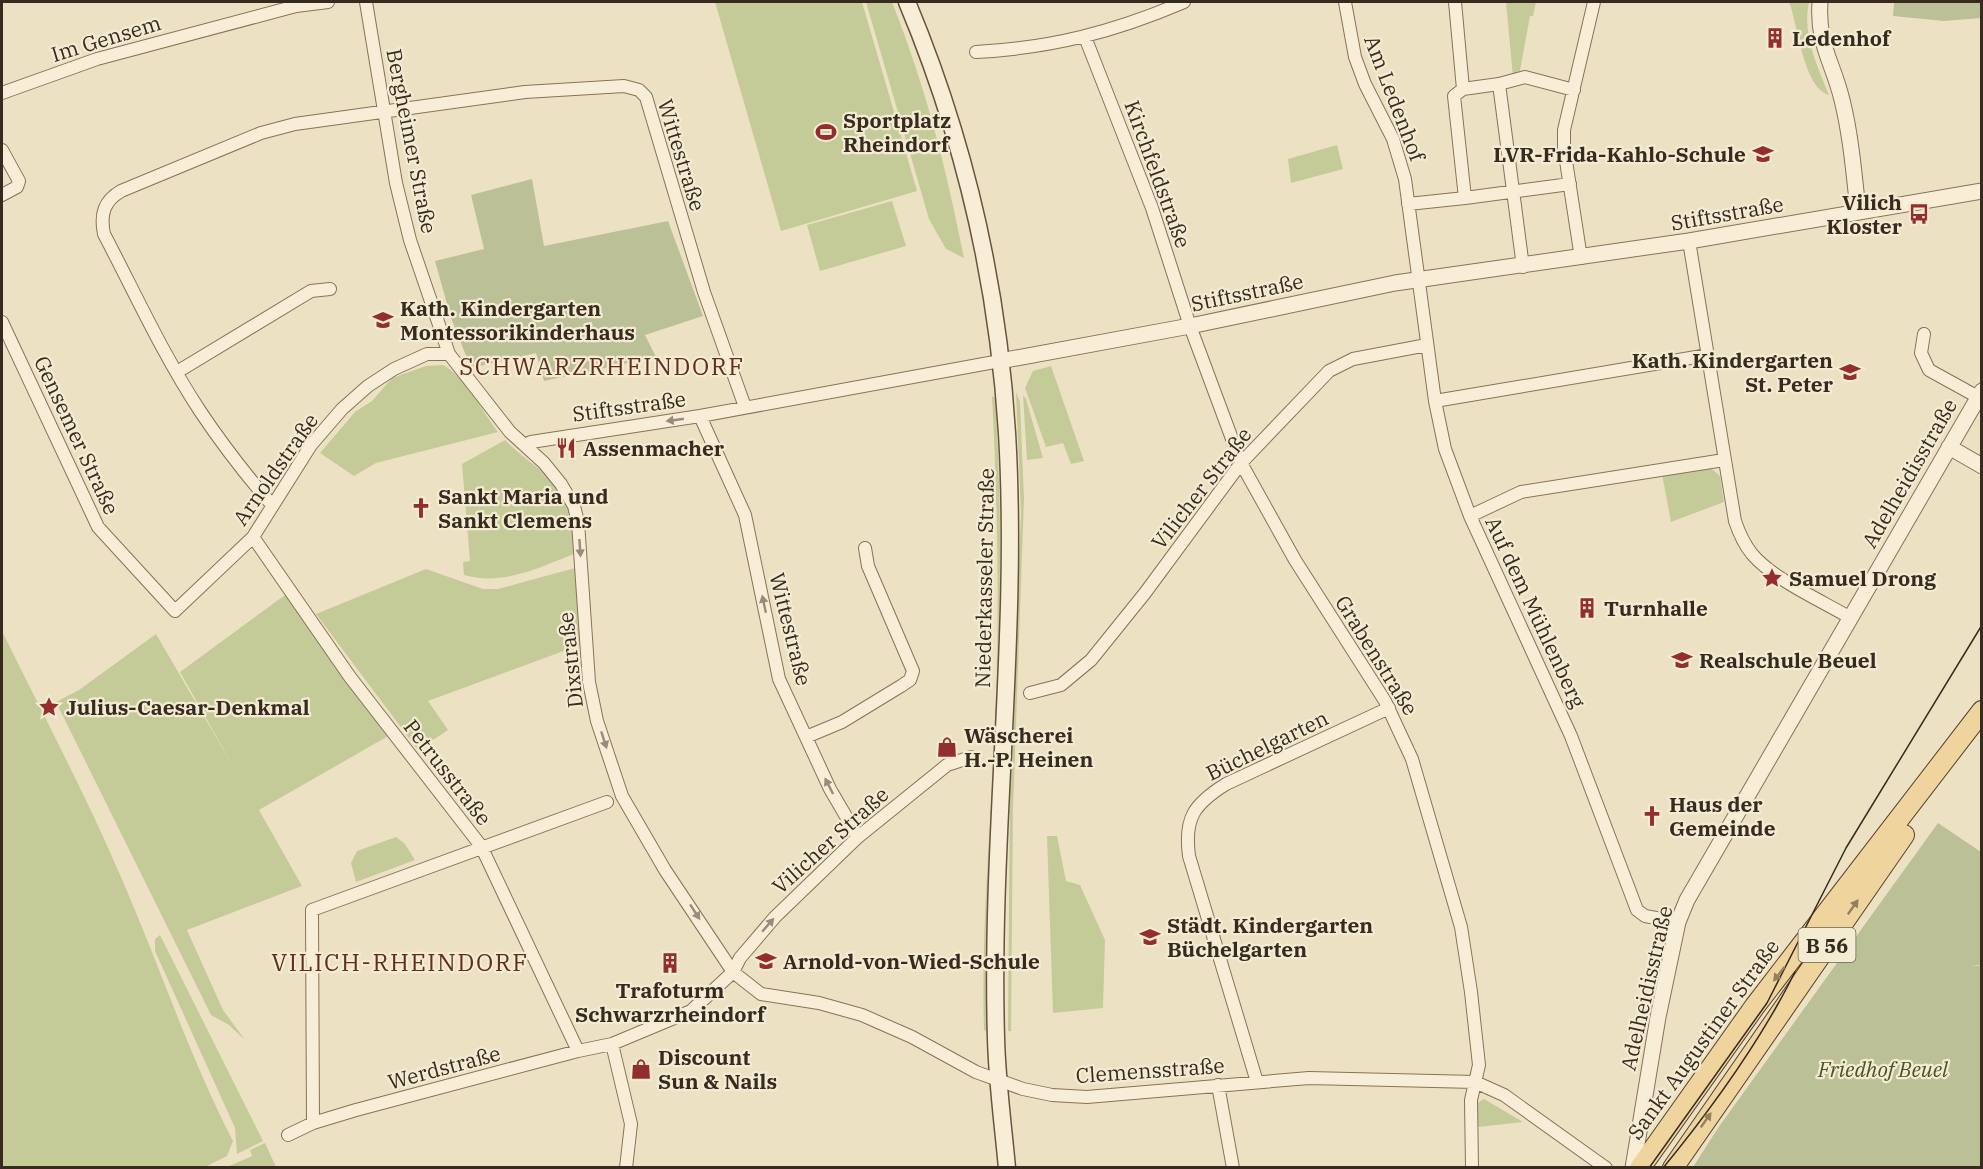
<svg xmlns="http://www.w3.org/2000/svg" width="1983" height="1169" font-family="'IBM Plex Serif',serif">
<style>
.green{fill:#c5cb98}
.cemetery{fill:#bbc097}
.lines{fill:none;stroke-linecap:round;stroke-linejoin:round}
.minor-casing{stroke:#87725b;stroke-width:14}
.tertiary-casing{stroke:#87725b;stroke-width:17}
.secondary-casing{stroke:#69533e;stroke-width:19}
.primary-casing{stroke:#55412f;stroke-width:22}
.minor{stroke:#f8eed7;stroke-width:12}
.tertiary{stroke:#f8eed7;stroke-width:15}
.secondary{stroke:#f8eed7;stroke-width:16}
.primary{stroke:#efd59d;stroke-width:20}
.tram{stroke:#372a1e;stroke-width:1.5}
.oneway{fill:#988c7a}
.oneway2{fill:#93805e}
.labels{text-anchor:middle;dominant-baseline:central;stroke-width:4.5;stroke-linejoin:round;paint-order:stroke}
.shield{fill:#f4ebd3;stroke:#706454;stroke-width:1.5}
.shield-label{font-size:20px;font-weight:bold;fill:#372a1e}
.street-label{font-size:21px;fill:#372a1e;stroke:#f4ebd3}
.poi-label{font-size:21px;font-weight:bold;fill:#372a1e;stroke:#f4ebd3;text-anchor:start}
.park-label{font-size:21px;font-style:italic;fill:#485326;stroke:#f4ebd3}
.quarter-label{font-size:24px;letter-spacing:1.5px;fill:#632d1f;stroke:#f4ebd3}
</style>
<rect width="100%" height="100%" fill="#ede1c4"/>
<path class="green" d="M715,2H862L917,191L781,231Z
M866,2H892C926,88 946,167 964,258L946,249L929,219Z
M1506,2H1536L1533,16H1530L1519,76L1513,77Z
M1789,2H1809C1802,34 1817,65 1829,95C1803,88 1798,24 1789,2Z
M1337,145L1343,169L1291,183L1288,159Z
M892,201L906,246L820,271L807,225Z
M443,365C468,379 481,410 498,432L376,463L354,476L320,453L355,412L372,401L392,378L426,366Z
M1051,366L1084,461L1071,464L1063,443L1046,447L1025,388L1033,371Z
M1016,392L1020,402L1024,499L1013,809L1011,1031H1008L1010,779L1021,514Z
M1023,395L1026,399L1043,458L1027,460Z
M992,396L995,398C1010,610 987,820 987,1032L984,1030C981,934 990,839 994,743C1000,628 998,512 992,396Z
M505,440C520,456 539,467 555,483C572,501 573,531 574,554C538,568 503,586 464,575L463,562L470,561L462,464Z
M1711,468L1720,476L1724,502L1671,522L1662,474Z
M575,568L580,645L428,701L448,730L418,750L316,614L426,569L483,589H498Z
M285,595L390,735L259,810L302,886L187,930L223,1010L245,1040L229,1025L211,1015L56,702L79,690L156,634L234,768L180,672Z
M2,631C42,713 85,793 121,877C159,964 189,1056 233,1141L227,1156L205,1167H2Z
M1047,836H1057L1066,881L1080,885L1105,940L1103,1008L1053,1013Z
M396,837L405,844L415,860L356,882L351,863L357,851Z
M160,935L263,1141L237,1154L235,1128L155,951V939Z
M1484,1099L1523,1122L1478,1127L1477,1103Z
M265,1143L276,1167H227L252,1156L250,1150Z"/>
<path class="cemetery" d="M1894,2H1981V18L1944,21L1893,16Z
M532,179L544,246L668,221L703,316L645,335L656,357L544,381L536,353L471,368L451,318L435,261L484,249L471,195Z
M1938,823L1981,852V965H1971L1981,966V1167H1693L1718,1128Z"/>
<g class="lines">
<g class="minor-casing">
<path id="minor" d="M366,2L396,183L410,240L449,354L510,432L544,463L561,484L574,506L578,522L589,682L597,721L622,796L665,870L733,972L761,994L819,1003L862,1015L912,1037L976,1072L1023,1089L1052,1095L1087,1097L1309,1078L1475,1082L1504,1095L1606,1168
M1345,2L1355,57L1365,84L1393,139L1405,179L1435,401L1445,449L1470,516L1571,736L1637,910L1645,916L1678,922
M1085,37L1152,208L1190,326L1241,463L1295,560L1385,701L1412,759L1461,927L1471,992L1479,1065L1471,1100L1472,1168
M976,52C1051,48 1114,32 1184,2
M1463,89L1499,84
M2,93L97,59L296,6L328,2
M2,195L17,187L19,181L2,150
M1465,198L1570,184
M1408,204L1465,198L1454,96L1463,89L1455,2
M1689,241L1735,521C1739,533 1744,544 1752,554C1773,579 1820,600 1849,617
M1581,258L1564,148V130L1594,2
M1523,267L1499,84L1525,77L1574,90
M2,322L98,527L175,611L253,537L311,445L342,409L368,386L394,369L427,354H449
M1924,334L1921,353L1929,370L1978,397
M177,372L311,291L330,289
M1435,401L1708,355
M700,416L745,515L779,679L830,789L858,837
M524,445L531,442L700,416L1000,361
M272,505C246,475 222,444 200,411C163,355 135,293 104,234C100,214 104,201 121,191L261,133L295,124L525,92L624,86L639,90L646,97L704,292L745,407
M1470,516L1521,492L1724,460
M253,537L350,677L481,846L578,1051
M1030,693L1061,685L1091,660L1145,593L1241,463L1329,371L1353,359L1427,345
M806,737L842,722L901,686L910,680L913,671L868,566L865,548
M612,1044L631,1124L626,1168
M1257,1082L1189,856C1184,818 1194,804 1226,784L1389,708
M1218,1085L1233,1168
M313,1123L312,910L607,802
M288,1135L313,1123L356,1110L578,1051L612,1044L691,1011L733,972L740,958L775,917L858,837L947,765L971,757"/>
</g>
<g class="tertiary-casing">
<path id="tertiary" d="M1820,2C1817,45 1833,62 1842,100C1851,136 1854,174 1858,210
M1000,361L1190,326L1395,283L1689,241L1982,191
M1949,447L1982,466
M1633,1168L1658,1017L1678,922L1687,900L1982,391"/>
</g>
<g class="secondary-casing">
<path id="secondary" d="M907,2C964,138 998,285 1007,433C1019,634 990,836 996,1038C997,1081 1003,1124 1007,1168"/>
</g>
<g class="primary-casing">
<path id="primary" d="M1640,1168L1755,1006L1982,711
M1673,1168L1904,835"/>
</g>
<use href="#minor" class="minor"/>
<use href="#tertiary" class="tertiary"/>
<use href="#secondary" class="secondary"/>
<use href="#primary" class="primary"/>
<path class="tram" d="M1649,1168L1767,1003L1846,848L1982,625
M1663,1168C1713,1107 1760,1042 1795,972"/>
</g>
<defs><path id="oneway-solid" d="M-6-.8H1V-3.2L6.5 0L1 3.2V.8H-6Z" transform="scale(1.5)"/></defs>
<g class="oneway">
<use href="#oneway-solid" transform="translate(675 420) rotate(172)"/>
<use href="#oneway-solid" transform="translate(580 548) rotate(86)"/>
<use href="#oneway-solid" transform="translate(764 604) rotate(-102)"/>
<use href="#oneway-solid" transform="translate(604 740) rotate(72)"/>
<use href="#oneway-solid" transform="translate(829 786) rotate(-117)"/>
<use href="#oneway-solid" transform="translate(695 912) rotate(57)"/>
<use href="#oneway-solid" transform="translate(768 925) rotate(-49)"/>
</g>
<g class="oneway2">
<use href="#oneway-solid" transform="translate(1853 907) rotate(-55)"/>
<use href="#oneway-solid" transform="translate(1779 974) rotate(128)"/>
<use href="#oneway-solid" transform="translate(1706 1120) rotate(-55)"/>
</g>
<defs>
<g id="building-bare" transform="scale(1.62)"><path d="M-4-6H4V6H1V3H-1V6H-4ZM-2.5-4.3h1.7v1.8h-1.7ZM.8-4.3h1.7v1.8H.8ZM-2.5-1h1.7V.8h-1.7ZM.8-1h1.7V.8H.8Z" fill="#942d2d" stroke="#f4ebd3" stroke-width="2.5" paint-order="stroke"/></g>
<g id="stadium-bare" transform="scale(1.62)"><path d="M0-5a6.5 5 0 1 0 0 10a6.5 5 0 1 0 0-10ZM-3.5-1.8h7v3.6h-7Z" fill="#942d2d" stroke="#f4ebd3" stroke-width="2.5" paint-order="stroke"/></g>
<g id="school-bare" transform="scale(1.62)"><path d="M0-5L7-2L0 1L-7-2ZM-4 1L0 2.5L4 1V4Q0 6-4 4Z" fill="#942d2d" stroke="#f4ebd3" stroke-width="2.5" paint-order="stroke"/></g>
<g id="bus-bare" transform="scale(1.62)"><path d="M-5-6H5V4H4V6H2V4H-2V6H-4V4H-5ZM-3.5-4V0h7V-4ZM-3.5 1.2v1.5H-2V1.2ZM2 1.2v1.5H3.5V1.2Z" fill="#942d2d" stroke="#f4ebd3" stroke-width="2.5" paint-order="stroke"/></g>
<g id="restaurant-bare" transform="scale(1.62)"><path d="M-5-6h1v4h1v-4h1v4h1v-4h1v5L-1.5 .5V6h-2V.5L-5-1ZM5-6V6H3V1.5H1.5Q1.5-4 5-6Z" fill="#942d2d" stroke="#f4ebd3" stroke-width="2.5" paint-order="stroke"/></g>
<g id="church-bare" transform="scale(1.62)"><path d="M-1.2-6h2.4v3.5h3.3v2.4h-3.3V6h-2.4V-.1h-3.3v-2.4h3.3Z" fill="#942d2d" stroke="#f4ebd3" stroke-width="2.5" paint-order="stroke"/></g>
<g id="sight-bare" transform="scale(1.62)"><path d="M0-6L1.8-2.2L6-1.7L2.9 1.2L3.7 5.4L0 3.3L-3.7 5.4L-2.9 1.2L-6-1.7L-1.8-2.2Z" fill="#942d2d" stroke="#f4ebd3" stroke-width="2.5" paint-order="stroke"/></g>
<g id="shop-bare" transform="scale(1.62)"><path d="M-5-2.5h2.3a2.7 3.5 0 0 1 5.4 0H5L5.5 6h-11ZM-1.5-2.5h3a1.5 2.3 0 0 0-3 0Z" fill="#942d2d" stroke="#f4ebd3" stroke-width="2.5" paint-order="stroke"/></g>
</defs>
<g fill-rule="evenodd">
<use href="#building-bare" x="1775" y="38"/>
<use href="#stadium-bare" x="826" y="132"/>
<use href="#school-bare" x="1763" y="154"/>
<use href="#bus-bare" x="1919" y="214"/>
<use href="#school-bare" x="383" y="320"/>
<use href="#school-bare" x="1850" y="372"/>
<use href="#restaurant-bare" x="566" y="448"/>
<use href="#church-bare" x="421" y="508"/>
<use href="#sight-bare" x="1772" y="578"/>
<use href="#building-bare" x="1587" y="608"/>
<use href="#school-bare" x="1682" y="660"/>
<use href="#sight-bare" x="49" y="707"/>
<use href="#shop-bare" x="947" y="747"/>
<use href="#church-bare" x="1652" y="816"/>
<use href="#school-bare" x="1150" y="937"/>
<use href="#school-bare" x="766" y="961"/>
<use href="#building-bare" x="670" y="963"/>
<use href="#shop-bare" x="641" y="1069"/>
</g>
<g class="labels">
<rect class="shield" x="1798.5" y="928" width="57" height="34" rx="4.5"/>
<g class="shield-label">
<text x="1827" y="945">B 56</text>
</g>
<g class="street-label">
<text transform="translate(106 38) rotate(-17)">Im Gensem</text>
<text transform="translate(1395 98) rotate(69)">Am Ledenhof</text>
<text transform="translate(412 141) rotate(79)">Bergheimer Straße</text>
<text transform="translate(682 155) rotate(73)">Wittestraße</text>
<text transform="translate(1158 174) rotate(70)">Kirchfeldstraße</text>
<text transform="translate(1727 213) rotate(-10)">Stiftsstraße</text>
<text transform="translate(1247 292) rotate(-12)">Stiftsstraße</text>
<text transform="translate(629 406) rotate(-8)">Stiftsstraße</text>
<text transform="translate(77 435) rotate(65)">Gensemer Straße</text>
<text transform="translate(275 469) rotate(-55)">Arnoldstraße</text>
<text transform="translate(1909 473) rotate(-60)">Adelheidisstraße</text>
<text transform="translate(1201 488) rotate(-52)">Vilicher Straße</text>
<text transform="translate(984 578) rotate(-89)">Niederkasseler Straße</text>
<text transform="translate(1536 612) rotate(65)">Auf dem Mühlenberg</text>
<text transform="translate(791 629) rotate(76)">Wittestraße</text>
<text transform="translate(1377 655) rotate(58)">Grabenstraße</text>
<text transform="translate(570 660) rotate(-96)">Dixstraße</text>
<text transform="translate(1267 745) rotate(-26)">Büchelgarten</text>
<text transform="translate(448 772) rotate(52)">Petrusstraße</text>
<text transform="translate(830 840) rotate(-42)">Vilicher Straße</text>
<text transform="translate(1646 988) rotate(-77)">Adelheidisstraße</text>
<text transform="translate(1703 1039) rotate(-54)">Sankt Augustiner Straße</text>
<text transform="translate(444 1067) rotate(-15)">Werdstraße</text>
<text transform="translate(1150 1070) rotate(-4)">Clemensstraße</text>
</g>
<g class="poi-label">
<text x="1792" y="38">Ledenhof</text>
<text x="843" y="120">Sportplatz<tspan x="843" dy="24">Rheindorf</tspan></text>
<text x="1746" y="154" text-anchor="end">LVR-Frida-Kahlo-Schule</text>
<text x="1902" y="202" text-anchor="end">Vilich<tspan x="1902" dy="24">Kloster</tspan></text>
<text x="400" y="308">Kath. Kindergarten<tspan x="400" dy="24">Montessorikinderhaus</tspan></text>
<text x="1833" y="360" text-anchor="end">Kath. Kindergarten<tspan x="1833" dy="24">St. Peter</tspan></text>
<text x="583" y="448">Assenmacher</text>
<text x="438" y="496">Sankt Maria und<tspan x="438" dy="24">Sankt Clemens</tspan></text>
<text x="1789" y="578">Samuel Drong</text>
<text x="1604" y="608">Turnhalle</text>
<text x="1699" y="660">Realschule Beuel</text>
<text x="66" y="707">Julius-Caesar-Denkmal</text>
<text x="964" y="735">Wäscherei<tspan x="964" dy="24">H.-P. Heinen</tspan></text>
<text x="1669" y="804">Haus der<tspan x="1669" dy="24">Gemeinde</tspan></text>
<text x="1167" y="925">Städt. Kindergarten<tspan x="1167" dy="24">Büchelgarten</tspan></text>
<text x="783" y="961">Arnold-von-Wied-Schule</text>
<text x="670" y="990" text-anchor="middle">Trafoturm<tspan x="670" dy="24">Schwarzrheindorf</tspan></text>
<text x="658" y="1057">Discount<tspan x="658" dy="24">Sun &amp; Nails</tspan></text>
</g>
<g class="park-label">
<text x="1883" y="1069">Friedhof Beuel</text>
</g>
<g class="quarter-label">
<text x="602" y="366">SCHWARZRHEINDORF</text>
<text x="400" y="962">VILICH-RHEINDORF</text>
</g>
</g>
<rect width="1983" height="1169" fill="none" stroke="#372a1e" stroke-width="6"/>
</svg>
